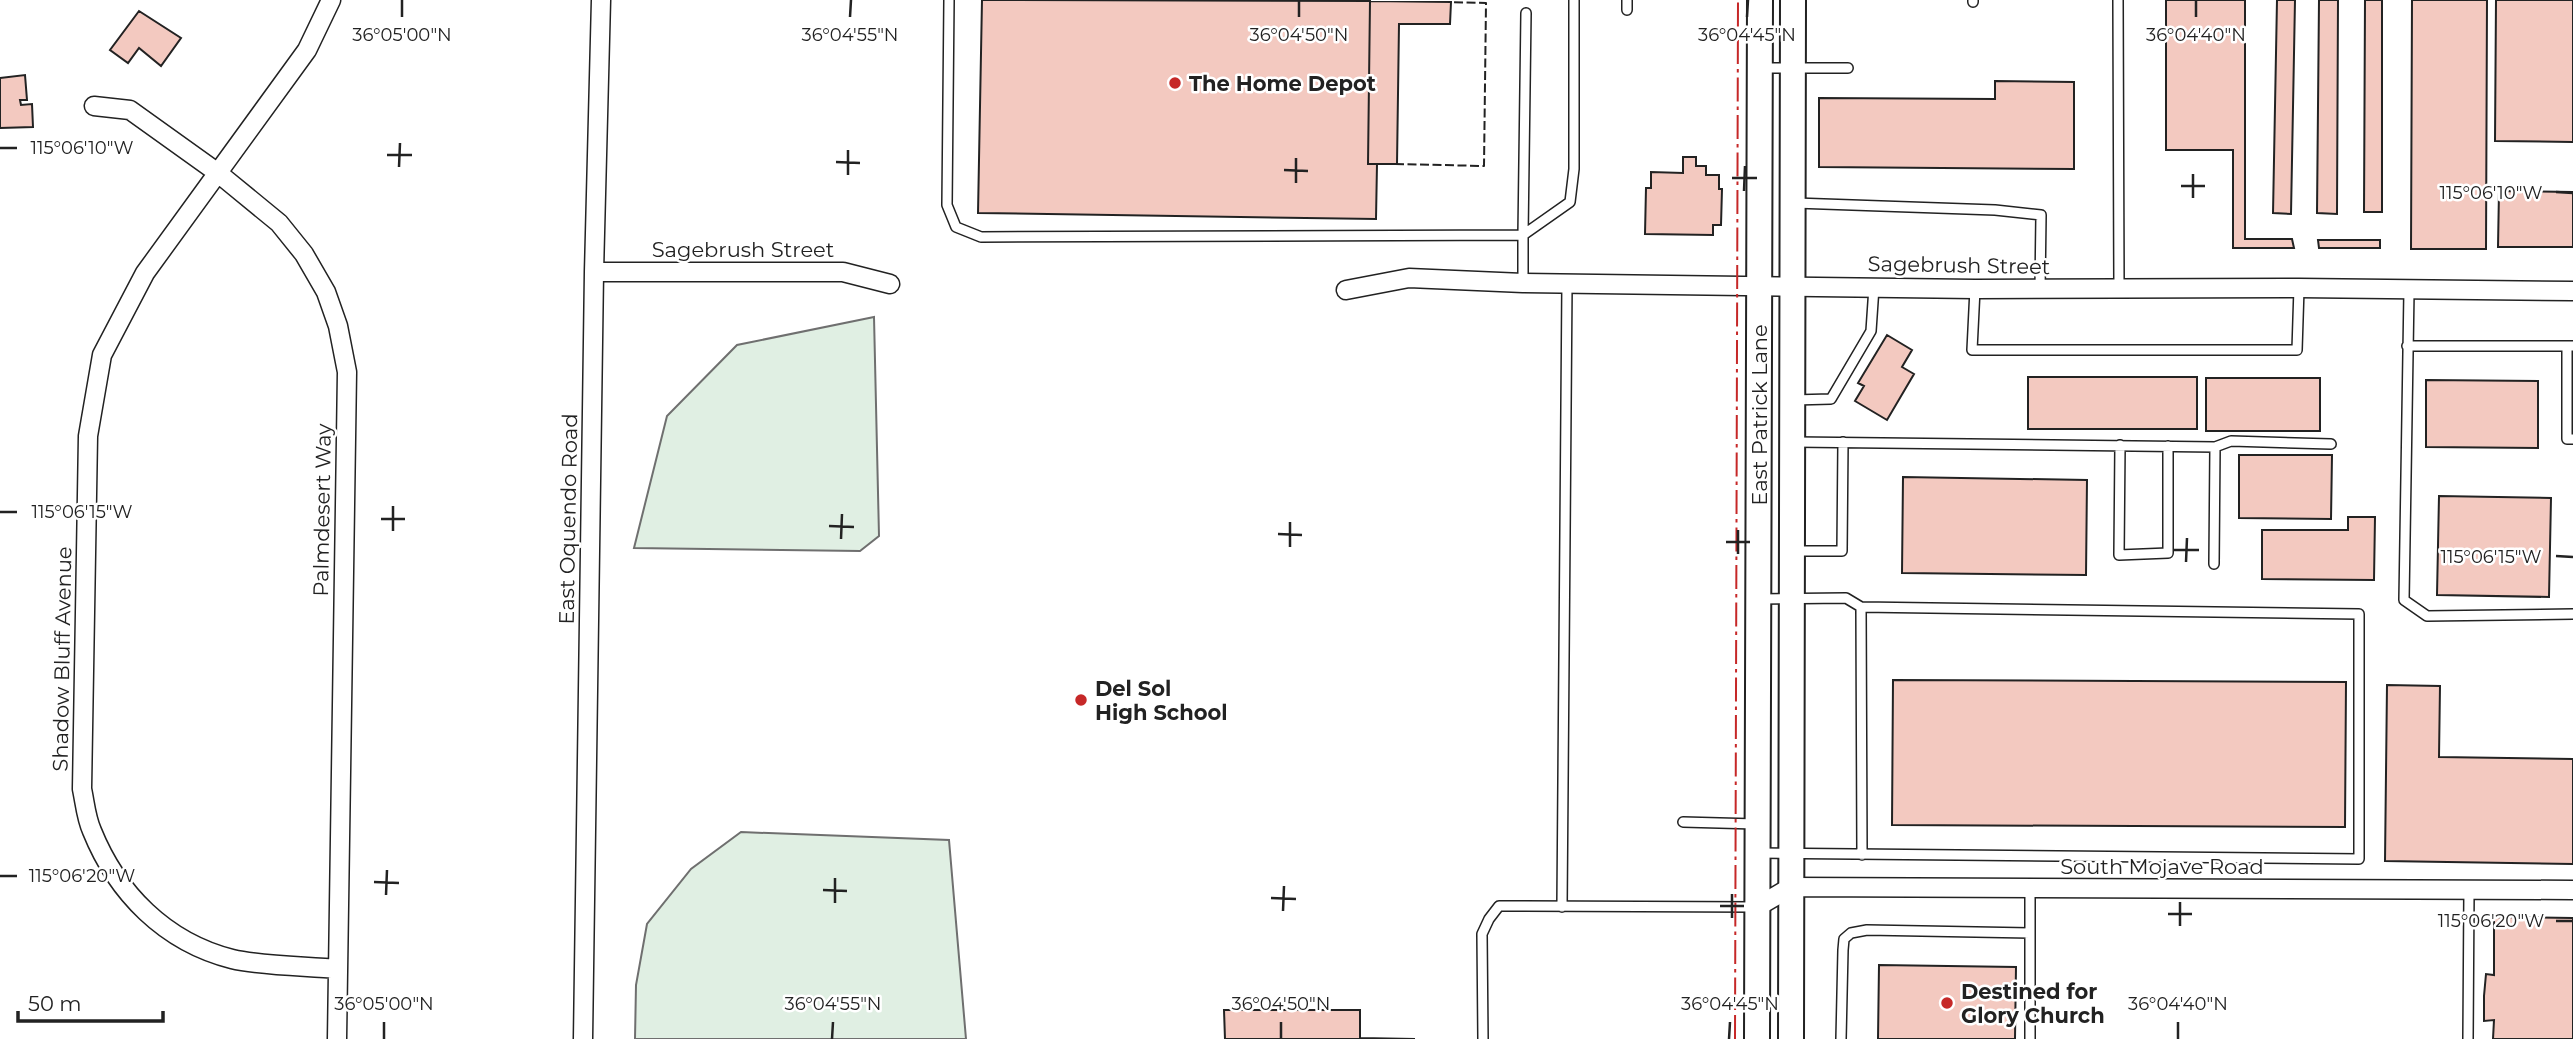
<svg xmlns="http://www.w3.org/2000/svg" width="2573" height="1039" font-family="Montserrat,sans-serif">
<style>
.green{fill:#e0efe3;stroke:#6f6f6f;stroke-width:2}
.building{fill:#f3c9c0;stroke:#222;stroke-width:2}
.lines{fill:none;stroke-linecap:round;stroke-linejoin:round}
.lane-casing{stroke:#222;stroke-width:12}
.street-casing{stroke:#222;stroke-width:21}
.secondary-casing{stroke:#222;stroke-width:28}
.lane{stroke:#fff;stroke-width:9}
.street{stroke:#fff;stroke-width:18}
.secondary{stroke:#fff;stroke-width:24}
.fence{stroke:#222;stroke-width:2;stroke-dasharray:9 3.5;stroke-linecap:butt}
.power{stroke:#c62828;stroke-width:2;stroke-dasharray:24 5 3.5 5;stroke-linecap:butt}
.ticks{fill:none;stroke:#222;stroke-width:2.5}
.poi-dot{fill:#c62828;stroke:#fff;stroke-width:2.5}
.labels{text-anchor:middle;dominant-baseline:central;stroke-width:5;stroke-linejoin:round;paint-order:stroke}
.poi-label{font-size:21px;font-weight:bold;fill:#222;stroke:#fff;text-anchor:start}
.street-label{font-size:21px;fill:#222;stroke:#fff}
.ticks-label{font-size:18px;text-anchor:middle;fill:#222;stroke:#fff;stroke-width:5;stroke-linejoin:round;paint-order:stroke}
</style>
<rect width="100%" height="100%" fill="#fff"/>
<path class="green" d="M874,317L879,536L860,551L634,548L667,416L737,345Z
M741,832L949,840L966,1039H635L636,985L647,924L691,869Z"/>
<path class="building" d="M982,0L1370,1L1368,164H1377L1376,219L978,213Z
M2166,0H2245V239H2292L2294,248H2233V150H2166Z
M2277,0H2295L2291,214L2273,213Z
M2319,0H2338L2337,214L2317,213Z
M2365,0H2382V212H2364Z
M2412,0H2487L2486,249H2411Z
M2496,0H2573V142L2495,141Z
M1370,1L1451,2L1450,24H1399L1397,164H1368Z
M139,11L181,38L161,66L139,48L128,63L110,50Z
M25,75L27,100H20L21,105L32,104L33,127L0,128V78Z
M1995,81L2074,82V169L1819,167V98L1995,99Z
M1683,157H1696V166H1706V175H1719V189H1722L1721,225H1713V235L1645,234L1646,188H1651V172L1683,173Z
M2499,191L2573,192V247H2498Z
M2318,240H2380V248H2319Z
M1887,335L1912,350L1902,367L1914,374L1887,420L1855,401L1864,386L1858,383Z
M2028,377H2197V429H2028Z
M2206,378H2320V431H2206Z
M2426,380L2538,381V448L2426,447Z
M2239,455H2332L2331,519L2239,518Z
M1903,477L2087,480L2086,575L1902,573Z
M2439,496L2551,498L2549,597L2437,595Z
M2348,517H2375L2374,580L2262,579V530H2348Z
M1893,680L2346,682L2345,827L1892,825Z
M2387,685L2440,686L2439,757L2573,759V864L2385,861Z
M2494,917L2573,918V1039H2493L2494,1020L2484,1021V996L2486,974L2494,975Z
M1879,965L2016,967L2015,1039H1878Z
M1224,1010H1360V1038L1415,1039H1225Z"/>
<g class="lines">
<g class="lane-casing">
<path id="lane" d="M949,0L947,205L956,227L981,237L1523,235V283
M1627,0V10
M2118,0L2119,289
M1973,2V0
M1526,13L1523,235L1570,202L1574,169V0
M1761,68H1848
M1795,203L1995,210L2041,215L2040,290
M1975,289L1972,350H2297L2299,288
M2409,291L2404,600L2427,616L2573,614
M2407,346H2573
M2567,346V439H2573
M1793,400L1831,399L1871,331L1874,287
M1795,442L2215,447L2214,564
M2120,445L2119,555L2168,553V446
M2215,447L2231,441L2331,444
M1792,551H1842L1843,442
M1760,599L1846,598L1861,607
M1683,822L1756,824
M1760,853L2359,859V614L1861,607L1862,855
M2030,888V1039
M1562,907L1567,283
M1483,1039L1482,934L1489,919L1499,906L1755,907
M1841,1039L1843,950L1844,939L1851,933L1867,930L2030,933
M2468,1039L2469,890"/>
</g>
<g class="street-casing">
<path id="street" d="M331,0L307,50L145,273L102,355L88,436L82,789C85,803 86,818 92,831C117,893 165,942 232,959C261,966 306,966 338,969
M94,106L130,110L218,173L279,223L304,254L326,292L338,326L347,372L337,1039
M594,272H843L890,284
M1346,290L1409,278L1523,283L1975,289L2299,288L2573,291
M1757,907L1791,887L2573,890
M583,1039L594,272L601,0"/>
</g>
<g class="secondary-casing">
<path id="secondary" d="M1757,1039L1760,0
M1791,1039L1793,0"/>
</g>
<use href="#lane" class="lane"/>
<use href="#street" class="street"/>
<use href="#secondary" class="secondary"/>
<path class="fence" d="M1395,164L1484,166L1486,3L1448,2"/>
<path class="power" d="M1735,1039L1738,0"/>
</g>
<path class="ticks" d="M402,17V0M850,17L851,0M1299,17V0M1747,17L1748,0M2196,17V0M0,148H17M387,155H412M836,162L860,163M399,167L400,143M1284,170L1308,171M848,175V150M1732,178H1757M1296,183V158M2181,186H2205M1744,191L1745,166M2556,192L2573,193M2193,198V174M0,512H17M381,519H405M829,526L854,527M393,531V506M1278,534L1302,535M841,539L842,514M1726,542H1750M1290,547V522M2174,550H2199M1738,554V530M2556,556L2573,557M2186,562L2187,538M0,876H17M374,882L399,883M823,890L847,891M386,895L387,870M1271,898L1296,899M835,903V878M1720,906H1744M1283,911L1284,886M2168,914H2192M1732,918V894M2556,921H2573M2180,926V902M384,1039V1022M832,1039L833,1022M1281,1039V1022M1729,1039L1730,1022M2178,1039V1022"/>
<g class="poi-dot">
<circle cx="1175" cy="83" r="7"/>
<circle cx="1081" cy="700" r="7"/>
<circle cx="1947" cy="1003" r="7"/>
</g>
<g class="labels">
<g class="poi-label">
<text x="1189" y="83">The Home Depot</text>
<text x="1095" y="688">Del Sol<tspan x="1095" dy="24">High School</tspan></text>
<text x="1961" y="991">Destined for<tspan x="1961" dy="24">Glory Church</tspan></text>
</g>
<g class="street-label">
<text x="743" y="249">Sagebrush Street</text>
<text transform="translate(1959 265) rotate(1)">Sagebrush Street</text>
<text transform="translate(1759 415) rotate(-90)">East Patrick Lane</text>
<text transform="translate(322 510) rotate(-89)">Palmdesert Way</text>
<text transform="translate(568 519) rotate(-89)">East Oquendo Road</text>
<text transform="translate(62 659) rotate(-89)">Shadow Bluff Avenue</text>
<text x="2162" y="866">South Mojave Road</text>
</g>
</g>
<g class="ticks-label">
<text x="402" y="41">36°05'00"N</text>
<text x="850" y="41">36°04'55"N</text>
<text x="1299" y="41">36°04'50"N</text>
<text x="1747" y="41">36°04'45"N</text>
<text x="2196" y="41">36°04'40"N</text>
<text x="82" y="154">115°06'10"W</text>
<text x="2491" y="199">115°06'10"W</text>
<text x="82" y="518">115°06'15"W</text>
<text x="2491" y="563">115°06'15"W</text>
<text x="82" y="882">115°06'20"W</text>
<text x="2491" y="927">115°06'20"W</text>
<text x="384" y="1010">36°05'00"N</text>
<text x="833" y="1010">36°04'55"N</text>
<text x="1281" y="1010">36°04'50"N</text>
<text x="1730" y="1010">36°04'45"N</text>
<text x="2178" y="1010">36°04'40"N</text>
</g>
<path d="M18 1011v10h145v-10" fill="none" stroke="#222222" stroke-width="3.5"/>
<text x="28" y="1011" font-size="21" fill="#222222" stroke="#ffffff" stroke-width="5" paint-order="stroke">50 m</text>
</svg>
